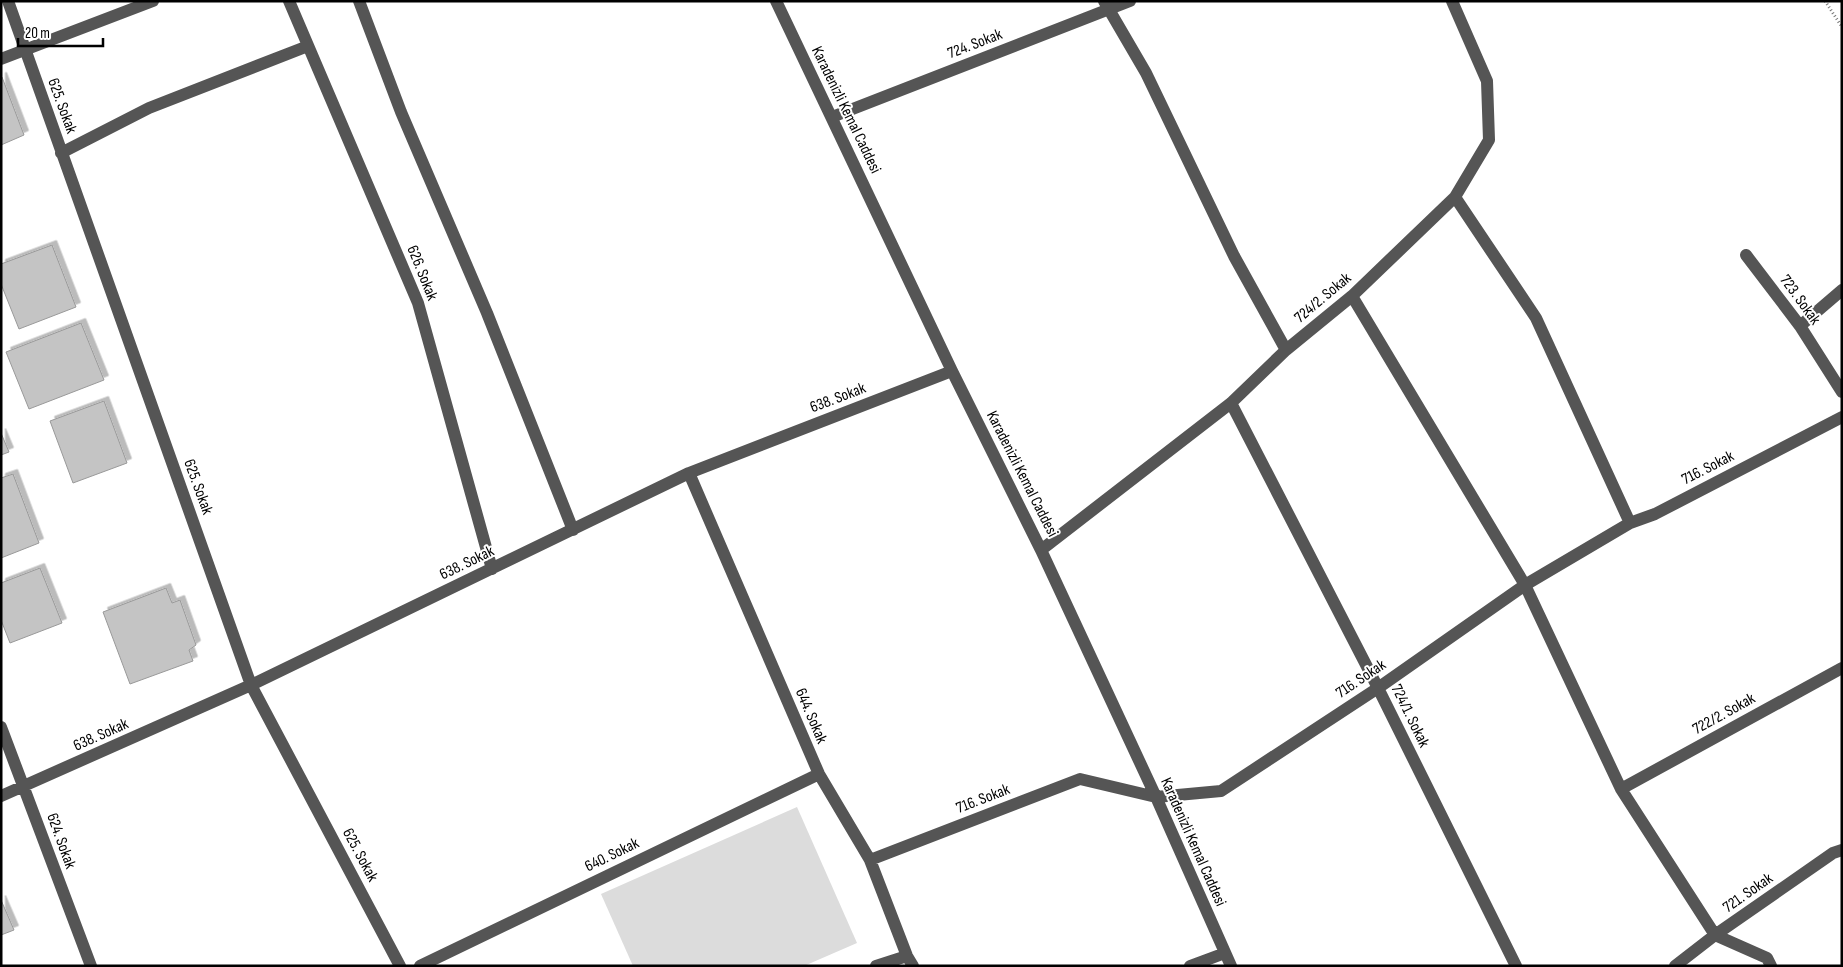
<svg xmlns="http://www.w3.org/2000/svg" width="1843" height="967" font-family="'Sofia Sans Condensed',sans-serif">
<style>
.green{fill:#dcdcdc}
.building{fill:#c4c4c4;stroke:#999;filter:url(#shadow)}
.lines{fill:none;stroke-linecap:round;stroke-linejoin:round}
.path{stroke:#777;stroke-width:3;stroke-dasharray:1 2.5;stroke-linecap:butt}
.minor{stroke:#555;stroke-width:12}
.labels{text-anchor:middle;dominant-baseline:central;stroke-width:4;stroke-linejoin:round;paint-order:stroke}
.street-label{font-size:16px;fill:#000;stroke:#fff}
</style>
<defs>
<filter id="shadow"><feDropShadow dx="4.5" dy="-4.5" stdDeviation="0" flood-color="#0004"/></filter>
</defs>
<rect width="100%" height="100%" fill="#fff"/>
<path class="green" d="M797,807L857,943L804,966H633L601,894Z"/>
<path class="building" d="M2,77L24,135L1,145V77Z
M52,245L76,307L19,329L1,284V264Z
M81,323L104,380L29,409L6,352Z
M104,401L127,463L73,483L50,421Z
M1,433L9,452L1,455Z
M13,474L39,543L1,558V478Z
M40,568L62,623L10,643L1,620V583Z
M166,588L172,603L180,600L196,645L189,650L193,661L130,684L103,612Z
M1,900L14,930L1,935Z"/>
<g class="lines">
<path class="path" d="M1825,1L1842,27"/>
<path class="minor" d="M8,1L251,685L400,966
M289,1L418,303L492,569
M359,1L401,112L487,313L573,530
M776,1L952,371L1041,550L1156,797L1231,966
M1104,1L1146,73L1234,256L1286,350
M1,59L153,1
M832,117L1130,1
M61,153L149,108L308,46
M1455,197L1536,318L1630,523
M1746,255L1800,326L1842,392
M1352,296L1525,585L1621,789L1715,935L1767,958L1771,966
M1800,326L1842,290
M1231,403L1378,688L1516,966
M689,473L819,774L870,860L907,956L913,966
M1041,550L1231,403L1286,350L1352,296L1455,197L1489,140L1487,81L1452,1
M1,727L91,966
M1621,789L1842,668
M1,796L251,685L689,473L952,371
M870,860L1080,779L1156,797L1221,791L1378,688L1525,585L1630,523L1655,514L1842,417
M420,966L819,774
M876,966L907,956
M1190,966L1225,953
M1675,966L1715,935L1833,853L1842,850"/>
</g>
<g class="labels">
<g class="street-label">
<text transform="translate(975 44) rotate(-21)">724. Sokak</text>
<text transform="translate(62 106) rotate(70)">625. Sokak</text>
<text transform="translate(846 110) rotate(64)">Karadenizli Kemal Caddesi</text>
<text transform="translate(422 273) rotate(68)">626. Sokak</text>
<text transform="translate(1323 298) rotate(-40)">724/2. Sokak</text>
<text transform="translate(1800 300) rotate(54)">723. Sokak</text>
<text transform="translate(838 398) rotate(-21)">638. Sokak</text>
<text transform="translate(1708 468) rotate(-27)">716. Sokak</text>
<text transform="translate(1022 474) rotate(63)">Karadenizli Kemal Caddesi</text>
<text transform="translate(198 487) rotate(70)">625. Sokak</text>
<text transform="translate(467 563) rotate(-26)">638. Sokak</text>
<text transform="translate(1361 679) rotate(-34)">716. Sokak</text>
<text transform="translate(1724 714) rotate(-29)">722/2. Sokak</text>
<text transform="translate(811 716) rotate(67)">644. Sokak</text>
<text transform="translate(1410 716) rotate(64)">724/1. Sokak</text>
<text transform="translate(101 735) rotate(-24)">638. Sokak</text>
<text transform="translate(983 799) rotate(-21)">716. Sokak</text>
<text transform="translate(61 841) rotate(70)">624. Sokak</text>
<text transform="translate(1193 842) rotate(66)">Karadenizli Kemal Caddesi</text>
<text transform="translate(360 855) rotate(62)">625. Sokak</text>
<text transform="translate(612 855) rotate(-26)">640. Sokak</text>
<text transform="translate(1748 893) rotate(-35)">721. Sokak</text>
</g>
</g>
<rect width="1843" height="967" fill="none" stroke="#000000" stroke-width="5"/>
<path d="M18 38v8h85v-8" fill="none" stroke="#000000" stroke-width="2.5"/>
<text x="25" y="38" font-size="15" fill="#000000" stroke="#ffffff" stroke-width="4" paint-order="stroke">20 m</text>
</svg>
